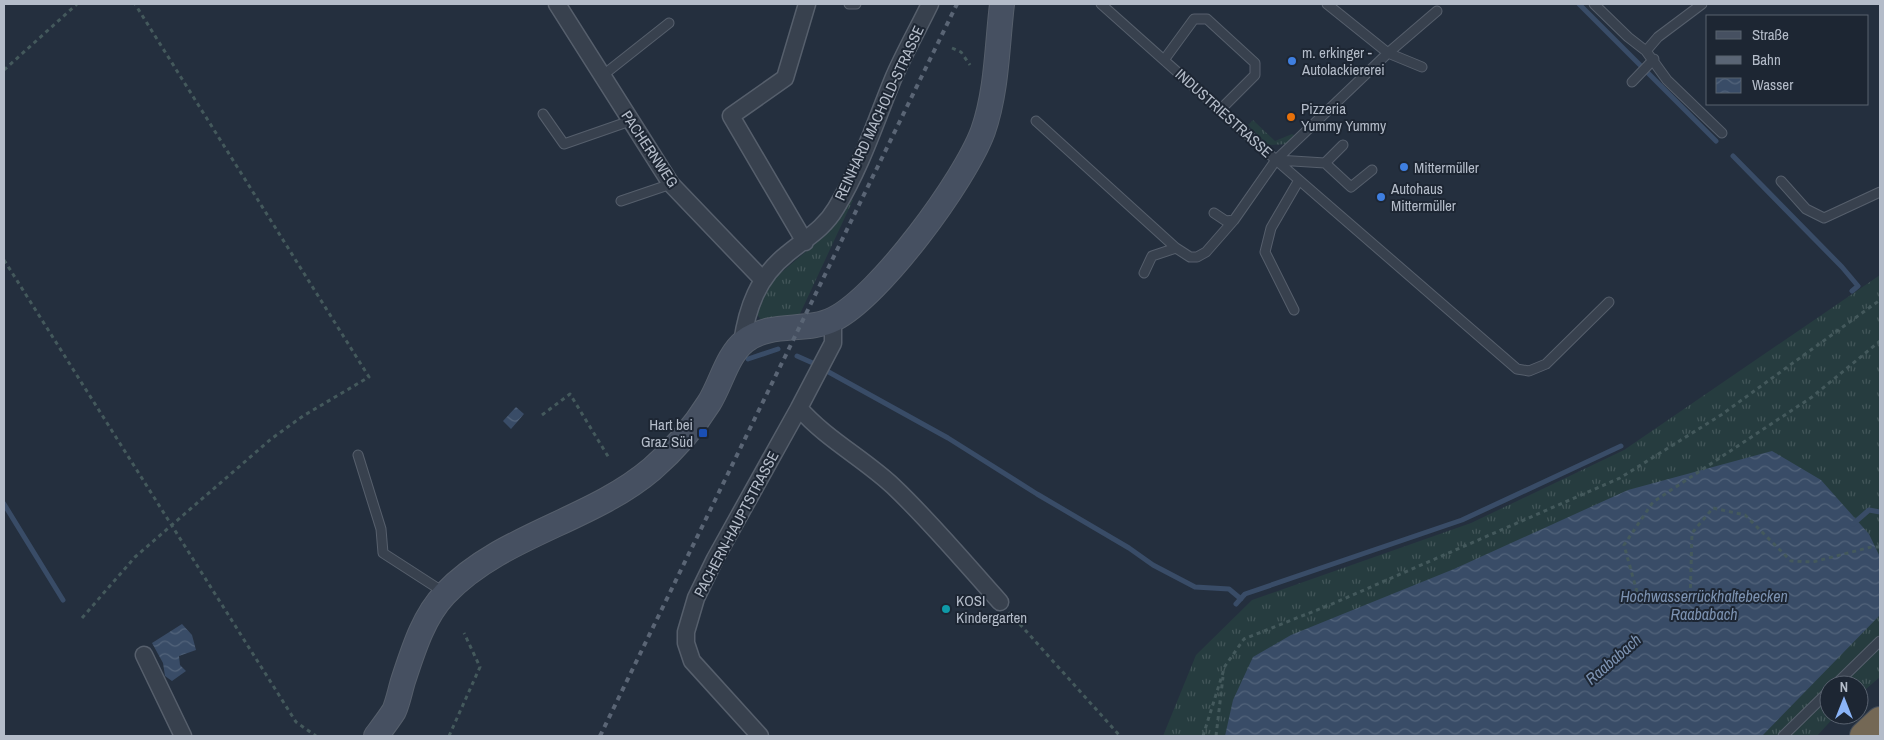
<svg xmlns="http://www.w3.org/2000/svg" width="1884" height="740" font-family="'Archivo Narrow',sans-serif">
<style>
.grass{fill:url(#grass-tufts)}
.water{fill:url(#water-waves)}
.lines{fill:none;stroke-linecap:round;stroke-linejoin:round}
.stream{stroke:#394c67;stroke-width:5}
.service-casing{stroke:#565f6c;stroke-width:11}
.minor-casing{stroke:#565f6c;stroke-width:19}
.secondary-casing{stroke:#565f6c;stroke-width:26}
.motorway-casing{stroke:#434c59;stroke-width:30}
.path{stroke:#44595c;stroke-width:3;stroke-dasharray:4 4;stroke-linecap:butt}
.service{stroke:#38414e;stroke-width:9}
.minor{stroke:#38414e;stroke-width:16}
.secondary{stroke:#465061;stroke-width:24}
.motorway{stroke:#746855;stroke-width:28}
.rail{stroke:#5a6575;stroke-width:4;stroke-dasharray:5 5;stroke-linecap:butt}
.shop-dot{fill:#3f7fe0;stroke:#1d2633;stroke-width:2}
.food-dot{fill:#e8710a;stroke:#1d2633;stroke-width:2}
.transit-dot{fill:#1a4fb4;stroke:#1d2633;stroke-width:2}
.culture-dot{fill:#0f9aa8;stroke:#1d2633;stroke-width:2}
.labels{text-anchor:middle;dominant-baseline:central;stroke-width:4;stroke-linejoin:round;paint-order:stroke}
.poi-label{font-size:15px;fill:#b4bcc9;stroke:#1d2633;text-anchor:start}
.street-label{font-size:15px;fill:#b4bcc9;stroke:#1d2633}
.water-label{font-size:16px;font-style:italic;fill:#7c92b1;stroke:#1d2633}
</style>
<defs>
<pattern id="grass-tufts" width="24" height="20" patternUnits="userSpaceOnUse" patternTransform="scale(1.25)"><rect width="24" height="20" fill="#263c3f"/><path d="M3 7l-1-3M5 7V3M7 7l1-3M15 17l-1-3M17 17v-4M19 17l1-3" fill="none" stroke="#435659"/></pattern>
<pattern id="water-waves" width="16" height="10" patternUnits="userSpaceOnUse" patternTransform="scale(1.25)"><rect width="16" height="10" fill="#394c67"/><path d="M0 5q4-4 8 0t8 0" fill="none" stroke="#53647b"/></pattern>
</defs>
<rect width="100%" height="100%" fill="#242f3e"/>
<path class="grass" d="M1253,120L1275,141L1292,134L1297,137L1289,144L1268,145L1248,125Z
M849,199L853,200L799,316L761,320L757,314L769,283L823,237L836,222Z
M1880,275V677L1859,695V685H1829V715H1836L1817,736H1163L1196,655L1252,600L1471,523L1624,450Z"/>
<path class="water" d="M516,407L524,414L511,429L503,421Z
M1772,451L1821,480L1869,534L1880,557V615L1762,736H1225L1233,700L1253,657L1291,635L1454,569L1628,490Z
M182,624L192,635L196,650L179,656L180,665L186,671L172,681L165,676L163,663L152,643Z"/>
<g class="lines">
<path class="stream" d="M1579,4L1716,141
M1733,156L1842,267L1858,286L1852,291
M797,356L815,364
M748,359L778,349
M825,370L948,438L1037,494L1129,548L1153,565L1195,587L1229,589L1241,599
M4,504L63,600
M1853,524L1869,510L1880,512
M1236,604L1245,594L1462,520L1621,446"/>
<g class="service-casing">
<path id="service" d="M849,4H856
M1101,4L1276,160L1517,369L1529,371L1546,364L1609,302
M1327,4L1388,53L1422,67
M1594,4L1628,37L1646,51
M1702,4L1658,37L1646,51L1667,80L1722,133
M1164,60L1194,19H1207L1255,63V75L1220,110
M602,76L669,23
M1632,82L1654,59
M543,114L564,144L630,121
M1036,121L1176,248
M1277,160L1325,163L1351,187L1372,170
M1325,163L1343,145
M1781,181L1806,209L1824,218L1880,192
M621,201L671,184
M1214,213L1226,221L1234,220
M1144,273L1152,256L1176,248L1190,257H1197L1206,252L1234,220L1276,160L1388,53L1437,11
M1294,310L1265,252L1271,228L1299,180
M358,455L381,529L383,553L445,593
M1835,685L1880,641
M1783,736L1829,691"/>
</g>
<g class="minor-casing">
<path id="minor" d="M557,4L671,184L762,279
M805,242L731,116L785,78L807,4
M833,321V343L799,408C826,439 863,458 893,486C931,522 965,563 1000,602
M742,343C747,308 758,277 787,254C806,238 823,230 836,208C861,167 875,123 893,79C904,53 918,29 930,4
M144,655L183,736
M760,736L692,661L686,643V632L696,598L715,559L799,408"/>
</g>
<g class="secondary-casing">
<path id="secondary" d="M376,736C382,728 389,719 394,711C398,702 400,691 403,681C413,651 423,617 445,594C501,535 591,521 652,469C674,450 694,427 709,403C721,384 727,355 745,341C771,321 807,333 834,319C880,296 965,180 983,131C997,91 997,46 1002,4"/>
</g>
<g class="motorway-casing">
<path id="motorway" d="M1864,736L1880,721"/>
</g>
<path class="path" d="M952,48L961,52L970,65
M4,70L77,4
M4,260L296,722L316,736
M542,415L570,394L609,458
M1637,592L1624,545L1653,502L1812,397L1880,341
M1690,604L1692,533L1713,508L1745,515L1791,561L1813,562L1871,547H1880
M1009,612L1120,736
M82,618L135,557L271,439L303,416L369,377L135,4
M449,736L480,667L464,633
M1203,736L1225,666L1244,639L1332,604L1620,478L1721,415L1880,300
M1216,736L1223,677"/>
<use href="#service" class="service"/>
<use href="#minor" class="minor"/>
<use href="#secondary" class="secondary"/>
<use href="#motorway" class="motorway"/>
<path class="rail" d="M600,736L957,4"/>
</g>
<g class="shop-dot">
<circle cx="1292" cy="61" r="5"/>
<circle cx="1404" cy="167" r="5"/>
<circle cx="1381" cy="197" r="5"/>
</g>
<circle class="food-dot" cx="1291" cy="117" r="5"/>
<rect class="transit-dot" x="698" y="428" width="10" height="10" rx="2.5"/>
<circle class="culture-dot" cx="946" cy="609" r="5"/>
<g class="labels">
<g class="poi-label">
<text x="1302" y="52">m. erkinger -<tspan x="1302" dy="17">Autolackiererei</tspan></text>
<text x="1301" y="108">Pizzeria<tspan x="1301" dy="17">Yummy Yummy</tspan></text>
<text x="1414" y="167">Mittermüller</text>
<text x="1391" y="188">Autohaus<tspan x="1391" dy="17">Mittermüller</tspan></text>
<text x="693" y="424" text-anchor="end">Hart bei<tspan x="693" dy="17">Graz Süd</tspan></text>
<text x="956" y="600">KOSI<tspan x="956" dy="17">Kindergarten</tspan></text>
</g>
<g class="street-label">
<text transform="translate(879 113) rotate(-65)">REINHARD MACHOLD-STRASSE</text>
<text transform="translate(1224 113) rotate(42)">INDUSTRIESTRASSE</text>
<text transform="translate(650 149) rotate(56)">PACHERNWEG</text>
<text transform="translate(736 524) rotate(-62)">PACHERN-HAUPTSTRASSE</text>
</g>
<g class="water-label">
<text x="1704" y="596">Hochwasserrückhaltebecken<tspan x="1704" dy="18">Raababach</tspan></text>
<text transform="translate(1613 659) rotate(-41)">Raababach</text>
</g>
</g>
<rect width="1884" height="740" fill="none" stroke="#b4bcc9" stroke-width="10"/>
<rect x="1706" y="15" width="162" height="90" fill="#1d2633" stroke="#59626f"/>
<rect x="1716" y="31" width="25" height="8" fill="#465061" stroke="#59626f"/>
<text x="1752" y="40" font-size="15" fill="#b4bcc9">Straße</text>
<rect x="1716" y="56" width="25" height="8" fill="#5a6575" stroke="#59626f"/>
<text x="1752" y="65" font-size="15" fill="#b4bcc9">Bahn</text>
<rect x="1716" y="78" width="25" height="15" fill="url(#water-waves)" stroke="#59626f"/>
<text x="1752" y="90" font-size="15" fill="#b4bcc9">Wasser</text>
<g transform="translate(1844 700)"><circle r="24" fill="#1d2633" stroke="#59626f"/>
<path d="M0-4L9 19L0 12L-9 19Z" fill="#8ab4f8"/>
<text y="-8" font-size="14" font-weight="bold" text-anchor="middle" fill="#b4bcc9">N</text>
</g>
</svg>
